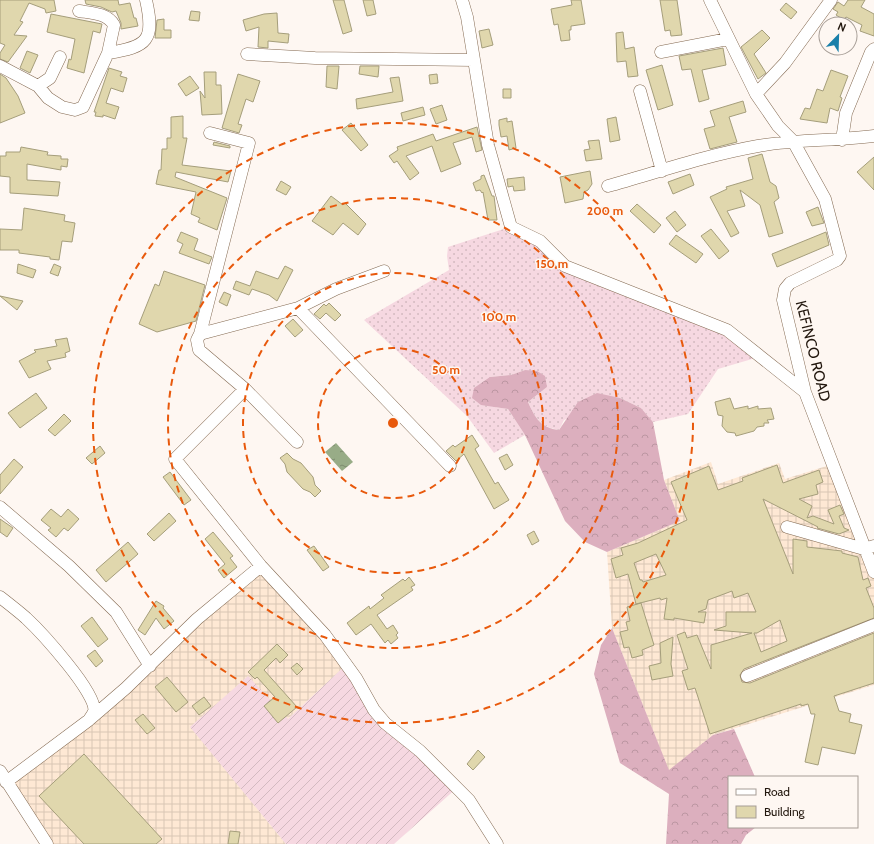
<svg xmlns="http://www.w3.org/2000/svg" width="874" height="844" font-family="Cabin,sans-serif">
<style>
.industrial{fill:url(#industrial-grid)}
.grass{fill:url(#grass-dots)}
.forest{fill:url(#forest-crowns)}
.garden{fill:url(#garden-furrows)}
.water{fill:url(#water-ripples)}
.building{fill:#e0d7ad;stroke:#a59e7b;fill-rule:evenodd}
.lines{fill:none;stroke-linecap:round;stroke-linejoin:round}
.minor-casing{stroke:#846a52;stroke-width:13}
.minor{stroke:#fff;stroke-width:12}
.ring{fill:none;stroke:#e8590c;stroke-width:2;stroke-dasharray:7 5}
.labels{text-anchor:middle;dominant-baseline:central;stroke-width:3;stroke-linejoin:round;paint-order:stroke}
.street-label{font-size:15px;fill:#21160d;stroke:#fef7f2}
.centre{fill:#e8590c;stroke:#fef7f2;stroke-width:2}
.ring-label{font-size:12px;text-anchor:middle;font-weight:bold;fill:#e8590c;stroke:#fef7f2;stroke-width:3;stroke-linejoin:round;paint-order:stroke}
</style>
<defs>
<pattern id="industrial-grid" width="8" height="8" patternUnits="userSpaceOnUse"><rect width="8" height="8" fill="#fee8d4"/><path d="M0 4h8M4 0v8" fill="none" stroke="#d9c6b5"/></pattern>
<pattern id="grass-dots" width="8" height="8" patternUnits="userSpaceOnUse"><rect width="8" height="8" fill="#f6d8e1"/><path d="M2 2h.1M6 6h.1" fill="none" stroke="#d3b9c0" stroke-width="1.8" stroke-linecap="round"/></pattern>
<pattern id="forest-crowns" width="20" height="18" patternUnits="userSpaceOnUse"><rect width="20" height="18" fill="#dcafbe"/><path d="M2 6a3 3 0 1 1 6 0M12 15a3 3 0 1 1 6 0" fill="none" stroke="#bc96a2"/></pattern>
<pattern id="garden-furrows" width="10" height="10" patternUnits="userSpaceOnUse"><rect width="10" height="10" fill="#f6d8e1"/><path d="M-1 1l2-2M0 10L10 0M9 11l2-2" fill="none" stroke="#d3b9c0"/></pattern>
<pattern id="water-ripples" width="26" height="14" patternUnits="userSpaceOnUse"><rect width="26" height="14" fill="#98ac87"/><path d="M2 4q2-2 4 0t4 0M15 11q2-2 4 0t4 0" fill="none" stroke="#7c8b6d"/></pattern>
</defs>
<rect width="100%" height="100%" fill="#fef7f2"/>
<path class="industrial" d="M711,462L718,484L779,463L785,479L833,464L874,566V685L713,735L669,771L612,628L607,552L680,521L664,480Z
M261,565L347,664L288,719L191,727L286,844H48L6,781L102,710Z"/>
<path class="grass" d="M516,225L568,264L726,327L766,355L718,369L688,414L653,422L641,408L620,398L564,420L559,430C541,427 535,418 528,402L547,387L525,370L511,375L490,377L495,407L508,409L525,435L494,453L467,416L364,320L449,270L447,256L448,247Z"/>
<path class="forest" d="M525,370L537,371L545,376L547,387L528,402C535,418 541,428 559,430L578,402L597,393L620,398L641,408L653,422L664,480L680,521L607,552L585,542L565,521L525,435L508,409L481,405L472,398L474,388L490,377L511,375Z
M612,628L669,770L713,735L734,729L755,777H729V827H756L746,835L741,844H666L669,794L620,763L594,674L601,645Z"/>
<path class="garden" d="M347,664L376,711L458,787L394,844H286L190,727L248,676L288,719Z"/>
<path class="water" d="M336,443L353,462L342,471L325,452Z"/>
<path class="building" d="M0,0H54L56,11L46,13L45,9L29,3L20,21L23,22L14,35L27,36L8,62L0,59V53L5,45L0,43Z
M85,0H118L119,5L130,3L134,18H136L138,26L121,29V23L116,11L112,12L101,7L86,4Z
M333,0H344L352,31L343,34Z
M363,0H373L376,14L367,16Z
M571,0H581L585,24L571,26V30H569L570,40L561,41L558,24L554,25L551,9L572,5Z
M660,0H677L682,35L671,36L670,30L665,31Z
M848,0H865L861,7L874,14V36L860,31L862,25L846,17L844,20L836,15L838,12L833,9L838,2L844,6Z
M786,3L797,12L791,19L780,10Z
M191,11L200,12L199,21L189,20Z
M277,13L278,33L289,34L288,43L268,41V48L258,47L259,27L246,31L243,20L264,14Z
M51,14L102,24L100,33L93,31L84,73L67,68L69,59L71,60L75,39L47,32Z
M164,19V30H171V38H155L157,20Z
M489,29L493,45L482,48L479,31Z
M762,30L770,38L754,54L766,73L758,79L741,47Z
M623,32L625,49L634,47L638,76L628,77L626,61L617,62L616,33Z
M723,48L726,65L702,70L709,99L699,102L691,69L682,70L679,56Z
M27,51L38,55L30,73L20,68Z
M662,65L673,105L658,110L646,70Z
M327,66H339L337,89L326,87Z
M360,66H379L378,77L359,74Z
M109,68L122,72L120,76L127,78L123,92L111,88L106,103L119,107L115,119L103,115V117L95,116L96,112H94Z
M831,70L848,76L840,97L842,98L838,111L830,108L827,123L800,119L805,108L810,109L817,89L823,91Z
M204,72H216V85H221L222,114L202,115L200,91L205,98Z
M0,74L6,78L18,96L25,113L0,123Z
M238,74L260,81L253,102L246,99L238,124L242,125L239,133L222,128Z
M437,74L438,83L430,84L429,75Z
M190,76L199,88L186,96L178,84Z
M399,77L403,101L357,109L356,99L393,92L390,78Z
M503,89H511V98H503Z
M743,101L746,112L729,117L737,142L710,149L704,129L715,126L710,111Z
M442,105L447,120L436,124L430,109Z
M423,107L425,115L403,121L401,113Z
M183,116V138H187L182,165L231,171L228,182L176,172L175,177L227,198L217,230L198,222L200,218L191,214L196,192L156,184L159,170H161L162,149H167V138H171V117Z
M616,117L620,140L610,142L607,119Z
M507,118V122L512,121L516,148L509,150L507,136L501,137L499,125V120Z
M351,123L368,145L361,151L342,130Z
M477,127L482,150L476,152L472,137L453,143L461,164L441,172L432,146L406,156L419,173L410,180L397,161L394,163L389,156L398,150L397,147L433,134L436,141Z
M599,140L602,159L586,161L584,150L590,149L588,141Z
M214,142L230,146V148L213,145Z
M21,147L48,152L47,155L61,156V159H68L67,167L61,166V170L27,164V180L60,182L58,196L10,193V177L0,176V156H6V152H20Z
M762,154L770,182L776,186L779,198L774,202L783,233L769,237L760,205L740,190L745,206L727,211L739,233L731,237L710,197L727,189L726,187L753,179L748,158Z
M874,157V190L857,172Z
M590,171L592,184L588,190L584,192L583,199L565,203L560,177Z
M690,174L694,185L673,194L668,182Z
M484,175L492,196H494L497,220H488L483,192L482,193L480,190L476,191L473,183L481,179V176Z
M524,177L525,190L514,191L513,186L508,187L507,179Z
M281,181L291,187L286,195L276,190Z
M331,196L343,205L345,203L366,224L358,235L343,223L333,235L312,221Z
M637,204L661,225L654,233L630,211Z
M818,207L824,223L812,226L806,212Z
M24,208L65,215L64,221L75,223L72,242L62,241L59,260L50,259V257L19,253V250H0V229L22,230Z
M675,211L686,225L677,232L666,218Z
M711,229L729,251L719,259L701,236Z
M181,232L198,239L194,250L212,257L209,264L179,253L183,244L177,241Z
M826,232L829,245L777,267L772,254Z
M676,235L703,254L696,263L669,244Z
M18,264L36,270L33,278L17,273Z
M54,264L61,267L58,276L50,273Z
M285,266L293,270L277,301L269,295L252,289L249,295L233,289L236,281L250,286L256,271L278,279Z
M164,271L205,285L196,321L157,332L139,324L155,284L159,286Z
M224,292L231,295L227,306L219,302Z
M0,296L23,301L17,310Z
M329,303L341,315L335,321L326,313L320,319L314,314L324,304L326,306Z
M293,319L303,330L295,337L285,326Z
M67,338L70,351L65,353L66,357L47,361L51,369L29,378L19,361L36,352L34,350L57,346L55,340Z
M36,393L47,408L20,428L8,413Z
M730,398L734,409L748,406V409L758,406V409L771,408L774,419L767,420L769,423H764V426L757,427L754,431L736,436L735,433L727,432L722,426L723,416L718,415L715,402Z
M64,414L71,421L55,436L48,430Z
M472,435L479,446L475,449L495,484L498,482L509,500L494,509L464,454L456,461L446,451L453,445L455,447Z
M100,446L105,453L92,464L86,458Z
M287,453L293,459L301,463L313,477L315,485L321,491L315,497L310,492L303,489L287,472L285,464L280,458Z
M507,454L513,465L505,470L499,458Z
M14,459L23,467L0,494V475Z
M777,465L783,483L819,470L823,482L816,485L818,494L799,499L812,506L807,518L813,516L834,524L828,510L840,505L844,514L839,516L844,528L849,530L839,534L817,528L818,527L763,499L793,574V539L807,541V547L842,551V553L858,557L863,580L868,578L871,586L866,588L874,608V618L744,669L740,675L742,682L750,683L874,633V683L834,696L839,711L851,714L849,722L862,725L855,754L822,747L818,765L805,762L815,714H811L808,704L801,706V704L710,734L695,688L688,690L682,671L688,669L677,635L685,632L687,638L697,635L711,669V645L752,633L714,630L726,626V612H756L748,593L734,598L732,591L708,600L706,609L698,612H706L704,623L674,618V620L664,619L667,598L661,600L660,598L636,604L628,574L616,578L611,559L623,555L621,548L638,543L687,520L671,482L709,466L718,490L743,481L742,478ZM656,554L666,575L643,582L642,580H640L634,563ZM780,620L787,641L761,652L754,633H757Z
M170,472L191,500L184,505L163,477Z
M51,509L61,517L68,509L79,519L68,531L64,528L56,537L48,530L51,528L41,520Z
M169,513L176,521L154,541L147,534Z
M0,519L13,528L7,537L0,532Z
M534,531L539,541L532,545L527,535Z
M213,532L233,556L230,558L237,567L224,578L218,570L225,564L205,539Z
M128,542L138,554L106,582L96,570Z
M314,546L329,567L323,571L307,550Z
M409,577L415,585L411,587L413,590L377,615L387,629L393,625L398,633L396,635L398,638L391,644L388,640L385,643L371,624L356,635L347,623L369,606L370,609L384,598L381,595L403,579L405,581Z
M156,601L164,606L163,608L174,621L164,629L156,618L145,635L138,630Z
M641,603L654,645L642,650L643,655L632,658L629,647L624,648L620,632L628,630L626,622L630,621L627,607Z
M92,617L108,639L98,647L81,626Z
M673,637L671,664L673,676L652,680L649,666L661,663L660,643Z
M277,644L288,655L280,663L276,658L264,670L297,707L278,723L264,706L275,697L257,677L255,679L248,672Z
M95,650L103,661L96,667L87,656Z
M297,663L303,669L297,675L291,668Z
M167,677L188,702L176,712L155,687Z
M204,697L211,706L199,715L192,706Z
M143,714L155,728L147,734L135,720Z
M478,750L485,757L473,770L467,764Z
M84,754L162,839L156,844H84L39,796Z
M230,831L240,832L238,844H228Z"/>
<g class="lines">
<g class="minor-casing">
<path id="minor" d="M462,0L467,17L488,145L511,227L540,241L565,266L727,330L805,392
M710,0L756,94L778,126L793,141L825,199L840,256L837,260L790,283L785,289L783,300L805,392L874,572
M661,52L728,39
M108,53C148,47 155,40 146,0
M247,54L315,58L474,60
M0,66L38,86L48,98L62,107L75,110L83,107L108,53L114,25C107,13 91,13 79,11
M38,86L50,78L60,57
M640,91L662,171
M756,94L785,63L831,0
M842,140L846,113L871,52L874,49
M608,186C658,172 707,155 758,146C797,139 835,141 874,136
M298,308L336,289L384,271
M200,334L249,143L210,133
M245,389L297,442
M450,466L298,308L200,334L197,340L199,350L245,389L175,459L261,566L325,635L356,678L374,710L385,723L420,751L469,800L497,844
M0,507L69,566L116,612L150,666
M787,527L864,549L874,546
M0,597C9,604 18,611 26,618C40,631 99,695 94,712C93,714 91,717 89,720L6,782
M747,676L874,625
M90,719L126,688L197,619L261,566
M0,771L47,844"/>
</g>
<use href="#minor" class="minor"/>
</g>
<g class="ring">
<circle cx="393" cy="423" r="75"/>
<circle cx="393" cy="423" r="150"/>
<circle cx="393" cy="423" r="225"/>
<circle cx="393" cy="423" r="300"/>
</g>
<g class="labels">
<g class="street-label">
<text transform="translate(813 351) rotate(76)">KEFINCO ROAD</text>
</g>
</g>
<circle cx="393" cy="423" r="6" class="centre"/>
<g class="ring-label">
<text x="605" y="215">200 m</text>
<text x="552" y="268">150 m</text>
<text x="499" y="321">100 m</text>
<text x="446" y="374">50 m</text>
</g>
<rect x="728" y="776" width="130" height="52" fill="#fef7f2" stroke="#a69d96"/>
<rect x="736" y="789" width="20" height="6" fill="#ffffff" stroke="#a69d96"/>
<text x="764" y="796" font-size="12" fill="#21160d">Road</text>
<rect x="736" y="806" width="20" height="12" fill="#e0d7ad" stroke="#a69d96"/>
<text x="764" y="816" font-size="12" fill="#21160d">Building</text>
<g transform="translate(838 36) rotate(23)"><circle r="19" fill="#fef7f2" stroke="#a69d96"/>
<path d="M0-3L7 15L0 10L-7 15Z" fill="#1a80aa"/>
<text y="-6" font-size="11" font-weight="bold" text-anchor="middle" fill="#21160d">N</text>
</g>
</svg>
